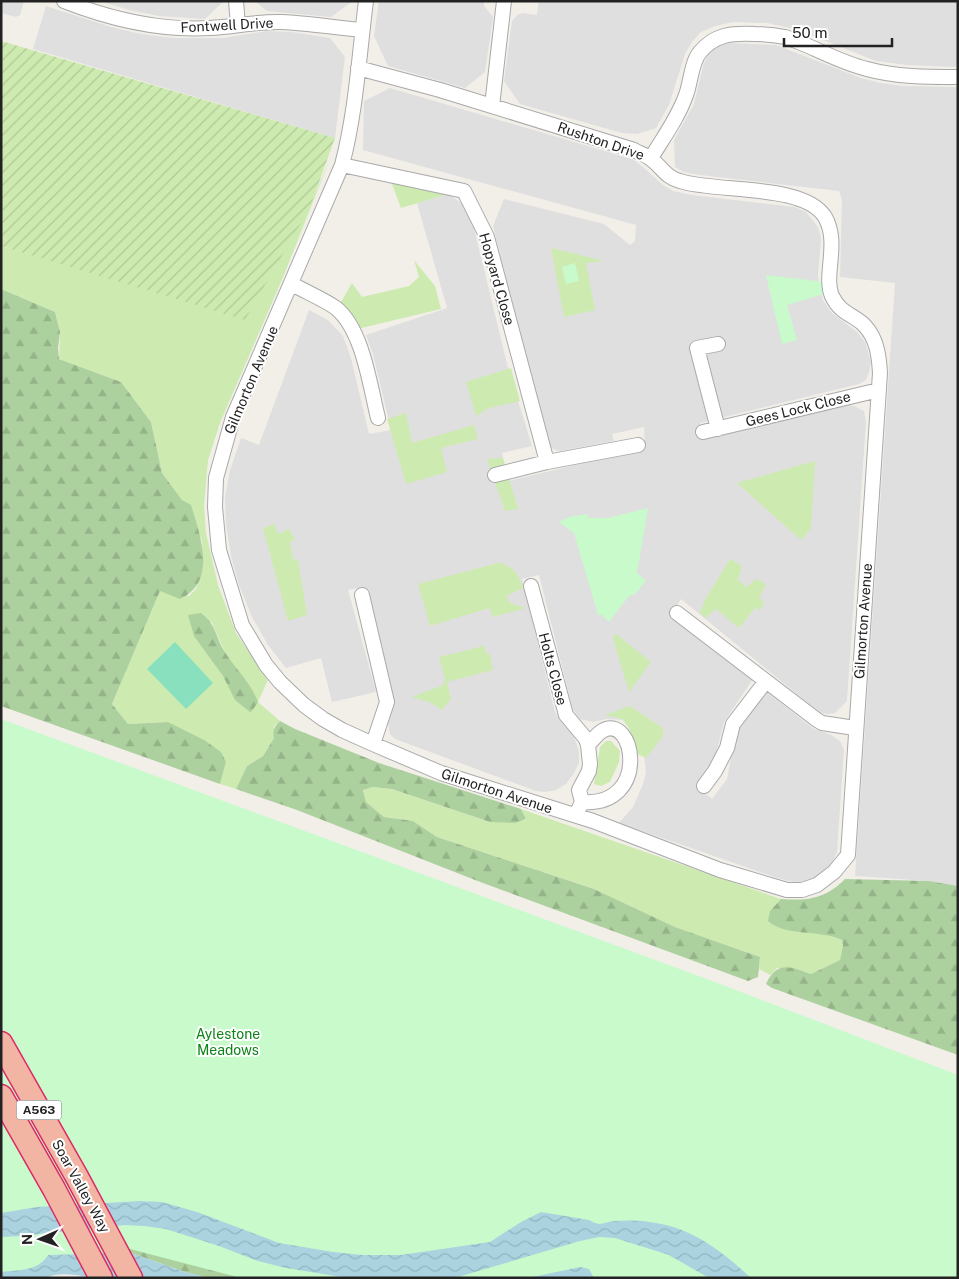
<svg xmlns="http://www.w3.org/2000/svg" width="959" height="1279" font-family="'Public Sans',sans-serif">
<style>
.residential{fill:#e0dfdf}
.grass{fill:#cdebb0;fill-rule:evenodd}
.forest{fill:url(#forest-firs)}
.park{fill:#c8facc}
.garden{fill:url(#garden-furrows)}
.pitch{fill:#88e0be}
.water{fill:url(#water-waves)}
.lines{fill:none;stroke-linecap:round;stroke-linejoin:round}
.minor-casing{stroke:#a9a9a9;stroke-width:16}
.trunk-casing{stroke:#dc2a67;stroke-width:25}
.minor{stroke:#fff;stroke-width:14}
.trunk{stroke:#f2b4a3;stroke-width:22}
.labels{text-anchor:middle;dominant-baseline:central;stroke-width:4;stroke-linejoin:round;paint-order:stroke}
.shield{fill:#fff;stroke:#646464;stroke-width:1}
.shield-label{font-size:12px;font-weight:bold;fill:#222}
.street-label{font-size:14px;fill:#222;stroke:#fff}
.park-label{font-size:14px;fill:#0c8416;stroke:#fff}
</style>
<defs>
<pattern id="forest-firs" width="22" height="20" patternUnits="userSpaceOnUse" patternTransform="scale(1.25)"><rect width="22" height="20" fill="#add19e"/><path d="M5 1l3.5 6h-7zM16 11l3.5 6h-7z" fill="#95b388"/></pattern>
<pattern id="garden-furrows" width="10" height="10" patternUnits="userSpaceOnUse" patternTransform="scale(1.25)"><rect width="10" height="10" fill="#cdebb0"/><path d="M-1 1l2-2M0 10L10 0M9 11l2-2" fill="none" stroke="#b0c997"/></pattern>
<pattern id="water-waves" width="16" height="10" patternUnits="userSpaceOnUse" patternTransform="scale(1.25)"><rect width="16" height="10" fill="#aad3df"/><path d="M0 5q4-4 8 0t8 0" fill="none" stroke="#92b5bf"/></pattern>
</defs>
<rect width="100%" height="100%" fill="#f2efe9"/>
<path class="residential" d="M1,1H24L20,15L16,17L1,13Z
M100,1H224L205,19L159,16L129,10Z
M255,1H353L331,17L267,11Z
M379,1H484V6L493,17L485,72L465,88L388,66L374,36Z
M539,1H958V64L955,67L907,65L876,61L795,29L767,23L733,22L715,26L701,32L692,42L685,54L669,105L656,128L637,134L622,133L520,104L504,81L512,21L517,15L522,13L537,15Z
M46,6L111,27L141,34L173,38H223L267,31L292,32L330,38L345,57L335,138L33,49Z
M728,43L776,45L861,78L881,83L903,86L958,87V886L929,881L855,876L895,283L840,277L842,200L839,191L700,175L684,172L675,167L674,140L694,104L703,66L708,55L717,46Z
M390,88L632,159L642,166L663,185L673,191L692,195L795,207L806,212L818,227L821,238L818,276L823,300L832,313L857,332L865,342L871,361L869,372L866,380L859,384L700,423L704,439L842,404L854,406L864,411L866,422L847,701L835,713L828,714L820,713L681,599L670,616L753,679L724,722L714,762L696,787L712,799L727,779L736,731L766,691L814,729L831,735L840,741L844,750L837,852L829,868L820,876L808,881L794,882L777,878L619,823L633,807L643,784L646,772L644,755L628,720L606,719L593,722L580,719L573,710L539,575L522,579L555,712L574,737L579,751V763L574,773L566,784L556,790L545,792L536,791L395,739L390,734L388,723L394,704L363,587L348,590L376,692L332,702L321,658L286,668L268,645L252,617L239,585L231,556L226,524L225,497L230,470L241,438L259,445L309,310L328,320L343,336L351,358L369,434L391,430L373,354L366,335L447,308L417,203L448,194L463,204L471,216L509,372L532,446L502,453L508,481L645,448L644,427L612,434L614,441L560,451L553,449L548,444L493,226L504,199L604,224L630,245L635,241L636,225L363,150L364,101Z"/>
<path class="grass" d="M332,154L284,275L220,423L208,460L204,506L206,533L218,585L236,633L268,680L258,702L280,721L274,726V738L263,756L247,766L236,789L220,784L226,762L168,722L128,724L112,704L160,591L189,596L196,589L203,569L202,540L182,500L162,473L151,422L121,382L59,359L60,332L55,312L1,289V246L101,275L308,210ZM211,621L224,650L235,699L223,676L211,658Z
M390,179L455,192L401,208Z
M551,248L604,261L586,263L595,310L564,317Z
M414,260L435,286L441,309L353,330L337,309L352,283L362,297L409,286L419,277Z
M511,368L520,401L489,408L476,416L466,382Z
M406,413L412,443L474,425L478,439L441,448L447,472L406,484L387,419Z
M503,458L518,509L505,511L487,459Z
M815,461L811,528L801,540L737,483Z
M274,524L278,534L289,529L295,539L290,542L293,559L298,560L307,615L288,621L263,528Z
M730,559L739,564L742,567L738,580L747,587L756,579L766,584L759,598L764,602L760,610L755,608L739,628L716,609L705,618L700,612L706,598Z
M502,562L504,565C515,567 520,578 523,588L506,596L510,603L526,608L493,617L489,608L430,626L418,584Z
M615,633L651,662L629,692L613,639Z
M484,646L486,653L490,654L493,670L447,682L451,699L442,710L431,703L412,697L443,685L445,679L439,657Z
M630,706L663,728V736L646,758L637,754L629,728L622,719L605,715Z
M606,741H611L620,751L619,762L610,782L601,786L594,784L600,747Z
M372,787L392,789L490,822L526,820L521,809L781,899L770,911L773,925L793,931L820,933L842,940L843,945L840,960L811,974L798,969L777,968L770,975L759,969L760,957L675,927L594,889L437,837L413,821L384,817L366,802L363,789Z"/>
<path class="forest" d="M1,289L55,312L60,332L58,348L59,359L121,382L151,422L162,473L182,500L191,505C200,535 218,582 180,599L160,591L112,704L128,724L168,722L204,740L221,752L226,762L220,784L1,706Z
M201,613C216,625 215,634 223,649C234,668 251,682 258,702L252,711L250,712L235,700L223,676L194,636L188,615Z
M280,721L295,729L379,763L521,809L526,819L515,823L490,822L392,789L372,787L363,790L366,802L384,817L413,821L437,837L594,889L675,927L760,957L758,977L748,981L475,880L297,810L236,789L247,766L263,756L274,738C272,730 275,726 280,721Z
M845,879L929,881L958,886V1055L772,988L766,984C777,960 791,967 811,974L840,960L843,945L842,940C818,929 786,937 768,921L770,911L781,899C808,901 825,899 845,879Z
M122,1236L289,1278H209L185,1272L131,1253Z"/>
<path class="park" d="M575,263L579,281L566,284L562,267Z
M766,275L825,282L827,293L787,305L797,340L782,344Z
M648,508L637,573L646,581L635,594L629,596L609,622L602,615H598L574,533L559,522L569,517L587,514L589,518H608Z
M1,719L707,979L958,1075V1278H241L130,1249L1,1278Z"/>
<path class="garden" d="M1,41L335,138L310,207L245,320L1,246Z"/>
<path class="pitch" d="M175,642L213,683L186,709L147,669Z"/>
<path class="water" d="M140,1201L162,1202L197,1212L279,1243L333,1252L362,1255H401L490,1242L521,1222L541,1212L589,1220C592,1222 595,1223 599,1224C604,1224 609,1221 614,1221C628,1220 642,1220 656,1223C694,1229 724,1253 751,1278H709L669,1255L615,1238L599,1237L580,1241L458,1277L348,1278L286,1268L258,1261L219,1246L166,1229L144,1226L125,1225L21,1236L1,1237V1213L37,1207Z
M131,1253L185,1272L209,1278C173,1278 136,1279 100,1278C83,1277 62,1270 46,1278H1V1272C18,1270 39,1271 48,1255Z
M580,1267L589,1269L594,1278H528Z"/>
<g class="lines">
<g class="minor-casing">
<path id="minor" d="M64,1C110,19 160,31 210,28C234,27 258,21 282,22C309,23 336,28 362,30
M236,1L238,25
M358,68L440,90L634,150C639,153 646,155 651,159C662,167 665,177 680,181C716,193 804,183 825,217C840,243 823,275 832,296C841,315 854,314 865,326C877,339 879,356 880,373L848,855L834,872L817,885L802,890H787L720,870L593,821L441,773L373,744L342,730L323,719L304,705L280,682L266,665L242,625L219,550L215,507L216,478L233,417L342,165C356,112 359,56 366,1
M492,106L504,1
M651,158C663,138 678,118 686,95C691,82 691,63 700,52C715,34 732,33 755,34C765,34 775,35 785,37C813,46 838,62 867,69C896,77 927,77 958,77
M342,165L464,191L487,237L547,462
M292,284C306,292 323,299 336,308C363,330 370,386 378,418
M718,344L697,348L718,429
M703,432L879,390
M495,475L547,462L638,445
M531,586L566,715L586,739L588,745L590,764L589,771L579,790L582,802L576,815
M362,595L387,702L373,744
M677,613L817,720L822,723L855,728
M704,786L715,771L727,748L733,724L766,681
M582,802C652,807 634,711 602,731C597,734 592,741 588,745"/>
</g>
<g class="trunk-casing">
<path id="trunk" d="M1,1043L77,1177L131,1278
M1,1096L54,1189L101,1278"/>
</g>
<use href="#minor" class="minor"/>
<use href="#trunk" class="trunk"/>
</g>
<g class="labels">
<rect class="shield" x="16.5" y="1100.5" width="45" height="19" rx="4"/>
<g class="shield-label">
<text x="39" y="1110">A563</text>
</g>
<g class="street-label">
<text transform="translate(227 25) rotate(-3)">Fontwell Drive</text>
<text transform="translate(601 141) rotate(19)">Rushton Drive</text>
<text transform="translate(497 279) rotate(74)">Hopyard Close</text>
<text transform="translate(251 380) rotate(-67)">Gilmorton Avenue</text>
<text transform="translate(798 409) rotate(-14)">Gees Lock Close</text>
<text transform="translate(863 621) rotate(-86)">Gilmorton Avenue</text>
<text transform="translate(553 669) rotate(75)">Holts Close</text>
<text transform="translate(497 791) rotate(18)">Gilmorton Avenue</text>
<text transform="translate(81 1186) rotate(61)">Soar Valley Way</text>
</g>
<g class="park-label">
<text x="228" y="1034">Aylestone<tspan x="228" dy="16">Meadows</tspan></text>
</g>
</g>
<rect width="959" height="1279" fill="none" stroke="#222222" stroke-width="5"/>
<g transform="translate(40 1239) rotate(268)" stroke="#ffffff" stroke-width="4" paint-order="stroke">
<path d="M0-4L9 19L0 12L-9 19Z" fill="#222222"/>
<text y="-8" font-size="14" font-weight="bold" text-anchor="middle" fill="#222222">N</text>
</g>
<path d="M784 38v8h108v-8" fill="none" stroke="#222222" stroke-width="2.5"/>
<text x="792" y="38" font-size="15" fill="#222222" stroke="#ffffff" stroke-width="4" paint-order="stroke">50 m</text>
</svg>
